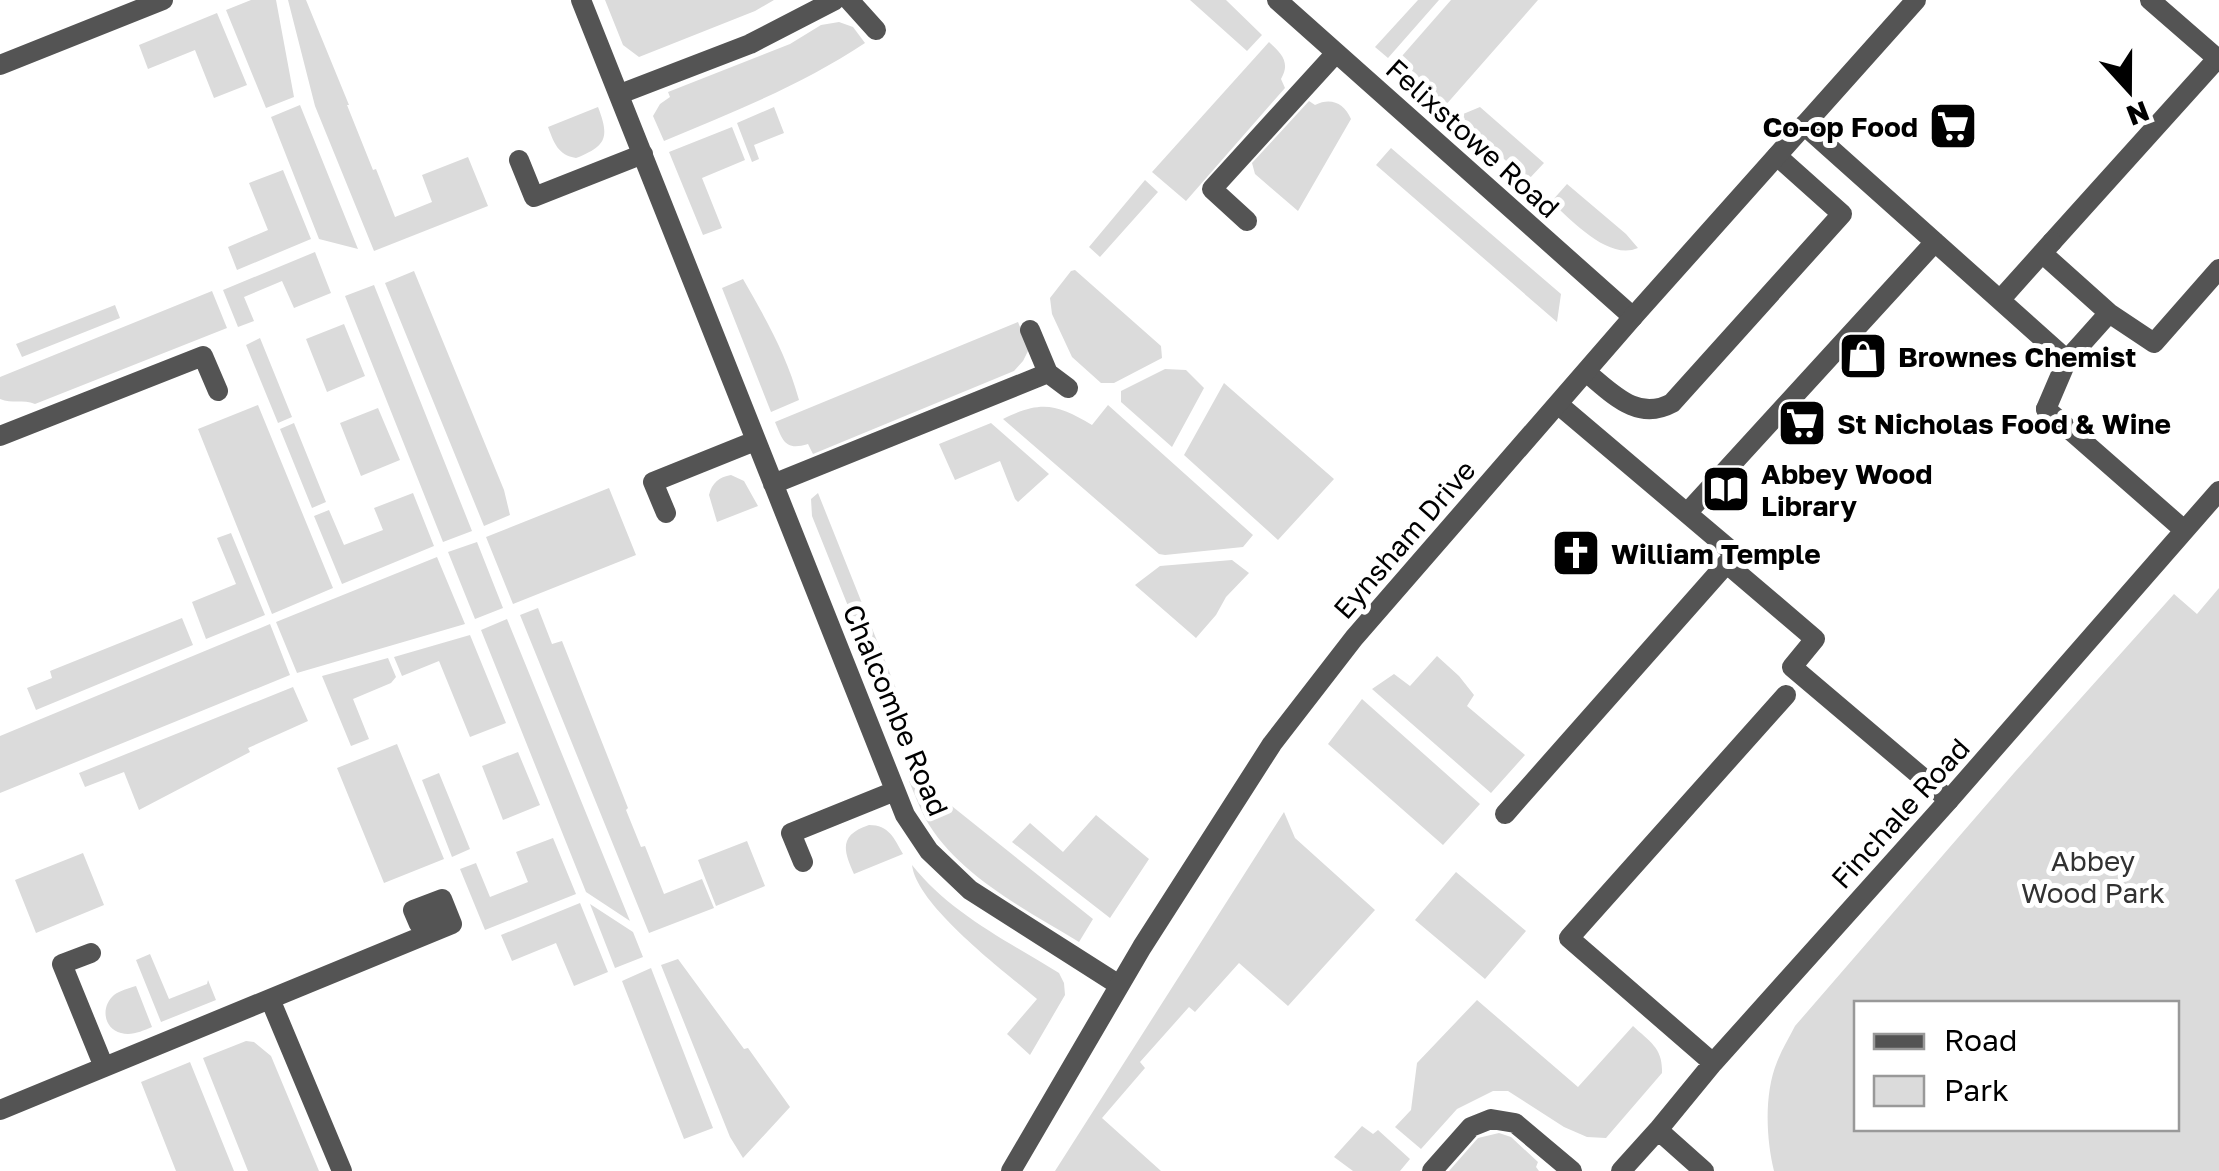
<svg xmlns="http://www.w3.org/2000/svg" width="2219" height="1171" font-family="'Golos Text',sans-serif">
<style>
.green{fill:#dbdbdb;fill-rule:evenodd}
.lines{fill:none;stroke-linecap:round;stroke-linejoin:round}
.service{stroke:#545454;stroke-width:20}
.pedestrian{stroke:#545454;stroke-width:20}
.minor{stroke:#545454;stroke-width:20}
.tertiary{stroke:#545454;stroke-width:20}
.labels{text-anchor:middle;dominant-baseline:central;stroke-width:10;stroke-linejoin:round;paint-order:stroke}
.poi-label{font-size:28px;font-weight:bold;fill:#000;stroke:#fff;text-anchor:start}
.street-label{font-size:28px;fill:#000;stroke:#fff}
.park-label{font-size:28px;fill:#323232;stroke:#fff}
</style>
<rect width="100%" height="100%" fill="#fff"/>
<path class="green" d="M251,0H276L294,97L266,108L226,10Z
M288,0H306L349,105H347L373,170L376,169L395,217L432,202L422,175L468,157L488,206L374,251L315,106Z
M605,0H774L755,11L639,57L623,45Z
M1190,0H1226L1262,35L1247,51Z
M1418,0H1439L1388,58L1375,47Z
M1451,0H1538L1444,107L1395,64Z
M217,13L247,85L214,98L195,50L148,69L139,45Z
M839,22L853,27L865,43C802,85 733,112 664,141L653,116L660,104L670,97L668,92L790,44L821,25Z
M1269,42C1281,53 1291,62 1281,79L1285,88L1186,201L1152,172Z
M1309,101L1315,105C1331,97 1344,103 1351,119L1298,211L1255,174L1252,163Z
M300,105L358,249L319,239L271,117Z
M598,107C610,138 606,146 576,158C558,155 554,143 548,127Z
M774,107L784,133L754,145L759,159L752,162L737,123Z
M1480,107L1544,163L1528,180L1456,117Z
M732,127L745,160L702,178L722,228L703,235L669,152Z
M1391,148L1561,294L1557,322L1376,165Z
M283,170L311,239L237,270L228,247L268,230L249,183Z
M1145,180L1158,192L1100,257L1089,247Z
M1567,184L1626,234L1638,248C1608,261 1572,220 1551,202Z
M315,252L331,293L294,308L282,281L244,297L254,321L238,327L223,290Z
M1075,270L1161,346L1162,358L1114,383H1101L1072,357L1052,314L1050,298L1071,271Z
M414,271L504,490L510,515L484,526L385,283Z
M743,279C766,319 787,356 799,400L771,412L722,288Z
M374,285L472,531L443,542L345,296Z
M212,291L227,328L35,404C23,399 12,404 0,399V377Z
M115,305L120,318L22,357L16,344Z
M1018,322L1029,349L1023,361L1014,371L813,454L808,444C785,451 783,441 775,422Z
M344,324L365,376L327,392L306,339Z
M260,338L292,417L278,423L246,345Z
M1165,369L1186,370L1204,388L1172,447L1121,402V391Z
M1224,383L1334,479L1278,540L1184,455Z
M258,405L333,588L272,614L198,429Z
M1108,405L1253,535L1243,547L1165,555L1159,554L1003,419C1041,400 1057,404 1092,425Z
M378,408L400,460L361,476L340,423Z
M294,423L326,502L312,508L280,429Z
M991,423L1049,474L1018,502L1015,499L1000,461L955,480L939,444Z
M731,475L744,481L758,506L717,522L709,495C712,483 719,477 731,475Z
M609,488L636,555L513,604L486,537Z
M413,493L434,546L342,584L314,516L329,510L344,545L383,530L374,508Z
M818,493L897,691L884,696L812,516L811,499Z
M231,533L265,615L206,639L192,602L236,584L217,538Z
M477,542L503,608L475,619L448,552Z
M437,557L465,624L297,673L276,622Z
M1232,560L1249,573L1226,597L1216,615L1196,638L1135,585L1160,566Z
M2219,588V1171H1774C1766,1138 1764,1094 1777,1062C1782,1049 1789,1038 1795,1026L2014,773L2174,594L2197,614ZM1856,1004H2176V1128H1856Z
M538,608L552,644L562,641L628,808L626,810L641,847L645,846L664,894L702,879L714,908L649,933L520,615Z
M182,618L193,645L36,710L27,688L52,678L50,671Z
M507,619L630,921L586,892L481,630Z
M270,624L290,675L0,793V736Z
M470,635L506,723L470,737L439,661L402,676L394,657Z
M1437,656L1459,676L1474,695L1467,706L1525,755L1491,793L1372,689L1394,674L1410,686Z
M388,658L396,677L391,683L353,699L369,739L351,746L322,676Z
M293,687L308,721L248,748L250,752L139,810L124,772L85,787L79,773Z
M1362,699L1480,804L1443,845L1328,744Z
M397,744L444,859L384,883L337,768Z
M518,752L540,805L503,820L482,766Z
M439,773L470,849L452,857L422,780Z
M918,779L1093,919L1079,942C1025,909 957,875 925,818C919,806 914,793 909,781Z
M1284,812L1295,838L1375,910L1288,1006L1239,963L1195,1012L1189,1007L1140,1062L1145,1068L1102,1118L1161,1171H1055Z
M1096,815L1149,859L1110,918L1012,842L1030,823L1063,852Z
M869,825C889,825 894,838 903,854L854,874C843,850 839,835 869,825Z
M553,838L576,894L485,930L460,869L476,863L490,897L528,882L516,852Z
M747,841L765,886L716,906L698,860Z
M83,853L104,905L36,933L15,880Z
M912,865C950,913 1007,941 1059,973L1064,983L1065,995L1030,1055L1007,1034L1037,999C1004,971 917,906 912,865Z
M1456,872L1526,931L1485,979L1415,920Z
M580,903L608,972L574,986L556,943L512,961L501,935Z
M590,904L633,932L643,957L615,968Z
M150,954L169,999L207,984L208,980L216,1000L161,1022L136,960Z
M678,959L744,1049L748,1048L790,1107L743,1158L730,1137L661,965Z
M651,968L713,1128L684,1139L622,981Z
M136,986L152,1027C142,1031 132,1036 121,1033C104,1029 100,1007 114,995C119,991 129,988 136,986Z
M1477,1000L1578,1087L1633,1026C1650,1042 1663,1048 1662,1073L1606,1138L1587,1137L1564,1127L1508,1091H1493L1457,1109L1421,1149L1395,1127L1411,1110L1417,1063Z
M246,1041L254,1042L271,1056L319,1171H248L203,1058Z
M190,1062L234,1171H176L141,1082Z
M1362,1126L1373,1134L1378,1130L1410,1159L1400,1171H1353L1334,1157Z
M1499,1133L1511,1137L1538,1162L1536,1167L1539,1171H1449L1478,1138Z"/>
<g class="lines">
<path class="service" d="M2052,242L2217,59
M1586,372C1612,393 1637,422 1672,403L1842,214L1777,156"/>
<path class="pedestrian" d="M1804,125L2067,360
M2042,253L2109,313L2154,343L2219,269
M2000,300L2052,242
M2046,409L2067,360L2109,313
M1687,513L1935,242
M1727,564L1815,639L1792,667L1949,800
M1505,814L1735,554L1559,405"/>
<path class="minor" d="M581,0L905,815L929,851L970,890L1119,985
M849,0L876,30
M1277,0L1633,317
M2150,0L2219,60
M0,65L163,0
M620,94L750,44L835,0
M519,160L534,197L643,154
M1247,221L1212,189L1336,53
M1030,330L1048,373
M2046,409L2184,530
M0,436L203,356L218,391
M773,484L1048,373L1068,388
M666,513L653,482L755,441
M803,862L791,833L895,791
M91,953L62,964L104,1067
M270,999L342,1171
M1713,1063L1569,938L1786,695
M0,1110L452,924L442,899L413,910L419,924L433,918
M1658,1130L1704,1171
M1432,1171L1471,1127L1491,1119L1515,1123L1572,1171
M1621,1171L1658,1130L1713,1063L1949,800L2219,491"/>
<path class="tertiary" d="M1011,1171L1142,947L1272,744L1354,638L1633,317L1916,0"/>
</g>
<defs>
<g id="supermarket-square" transform="scale(2.5)"><rect x="-9" y="-9" width="18" height="18" rx="4" fill="#000" stroke="#fff"/><path d="M-6-5.5h2.5l.6 2H6L4.5 2H-2.5L-4.4-4H-6ZM-1.5 3.2a1.3 1.3 0 1 0 .1 0ZM3 3.2a1.3 1.3 0 1 0 .1 0Z" fill="#fff"/></g>
<g id="shop-square" transform="scale(2.5)"><rect x="-9" y="-9" width="18" height="18" rx="4" fill="#000" stroke="#fff"/><path d="M-5-2.5h2.3a2.7 3.5 0 0 1 5.4 0H5L5.5 6h-11ZM-1.5-2.5h3a1.5 2.3 0 0 0-3 0Z" fill="#fff"/></g>
<g id="library-square" transform="scale(2.5)"><rect x="-9" y="-9" width="18" height="18" rx="4" fill="#000" stroke="#fff"/><path d="M-6-4Q-3-5.5-.7-3.5V5Q-3 3-6 4ZM6-4Q3-5.5 .7-3.5V5Q3 3 6 4Z" fill="#fff"/></g>
<g id="church-square" transform="scale(2.5)"><rect x="-9" y="-9" width="18" height="18" rx="4" fill="#000" stroke="#fff"/><path d="M-1.2-6h2.4v3.5h3.3v2.4h-3.3V6h-2.4V-.1h-3.3v-2.4h3.3Z" fill="#fff"/></g>
</defs>
<g fill-rule="evenodd">
<use href="#supermarket-square" x="1953" y="126"/>
<use href="#shop-square" x="1863" y="356"/>
<use href="#supermarket-square" x="1802" y="423"/>
<use href="#library-square" x="1726" y="489"/>
<use href="#church-square" x="1576" y="553"/>
</g>
<g class="labels">
<g class="poi-label">
<text x="1918" y="126" text-anchor="end">Co-op Food</text>
<text x="1898" y="356">Brownes Chemist</text>
<text x="1837" y="423">St Nicholas Food &amp; Wine</text>
<text x="1761" y="473">Abbey Wood<tspan x="1761" dy="32">Library</tspan></text>
<text x="1611" y="553">William Temple</text>
</g>
<g class="street-label">
<text transform="translate(1473 138) rotate(42)">Felixstowe Road</text>
<text transform="translate(1404 539) rotate(-49)">Eynsham Drive</text>
<text transform="translate(896 710) rotate(67)">Chalcombe Road</text>
<text transform="translate(1900 813) rotate(-48)">Finchale Road</text>
</g>
<g class="park-label">
<text x="2093" y="860">Abbey<tspan x="2093" dy="32">Wood Park</tspan></text>
</g>
</g>
<rect x="1854" y="1001" width="325" height="130" fill="#ffffff" stroke="#999999" stroke-width="2.5"/>
<rect x="1874" y="1034" width="50" height="15" fill="#545454" stroke="#999999" stroke-width="2.5"/>
<text x="1944" y="1051" font-size="30" fill="#000000">Road</text>
<rect x="1874" y="1076" width="50" height="30" fill="#dbdbdb" stroke="#999999" stroke-width="2.5"/>
<text x="1944" y="1101" font-size="30" fill="#000000">Park</text>
<g transform="translate(2129 90) rotate(159)" stroke="#ffffff" stroke-width="8" paint-order="stroke">
<path d="M0-8L18 38L0 25L-18 38Z" fill="#000000"/>
<text y="-15" font-size="28" font-weight="bold" text-anchor="middle" fill="#000000">N</text>
</g>
</svg>
